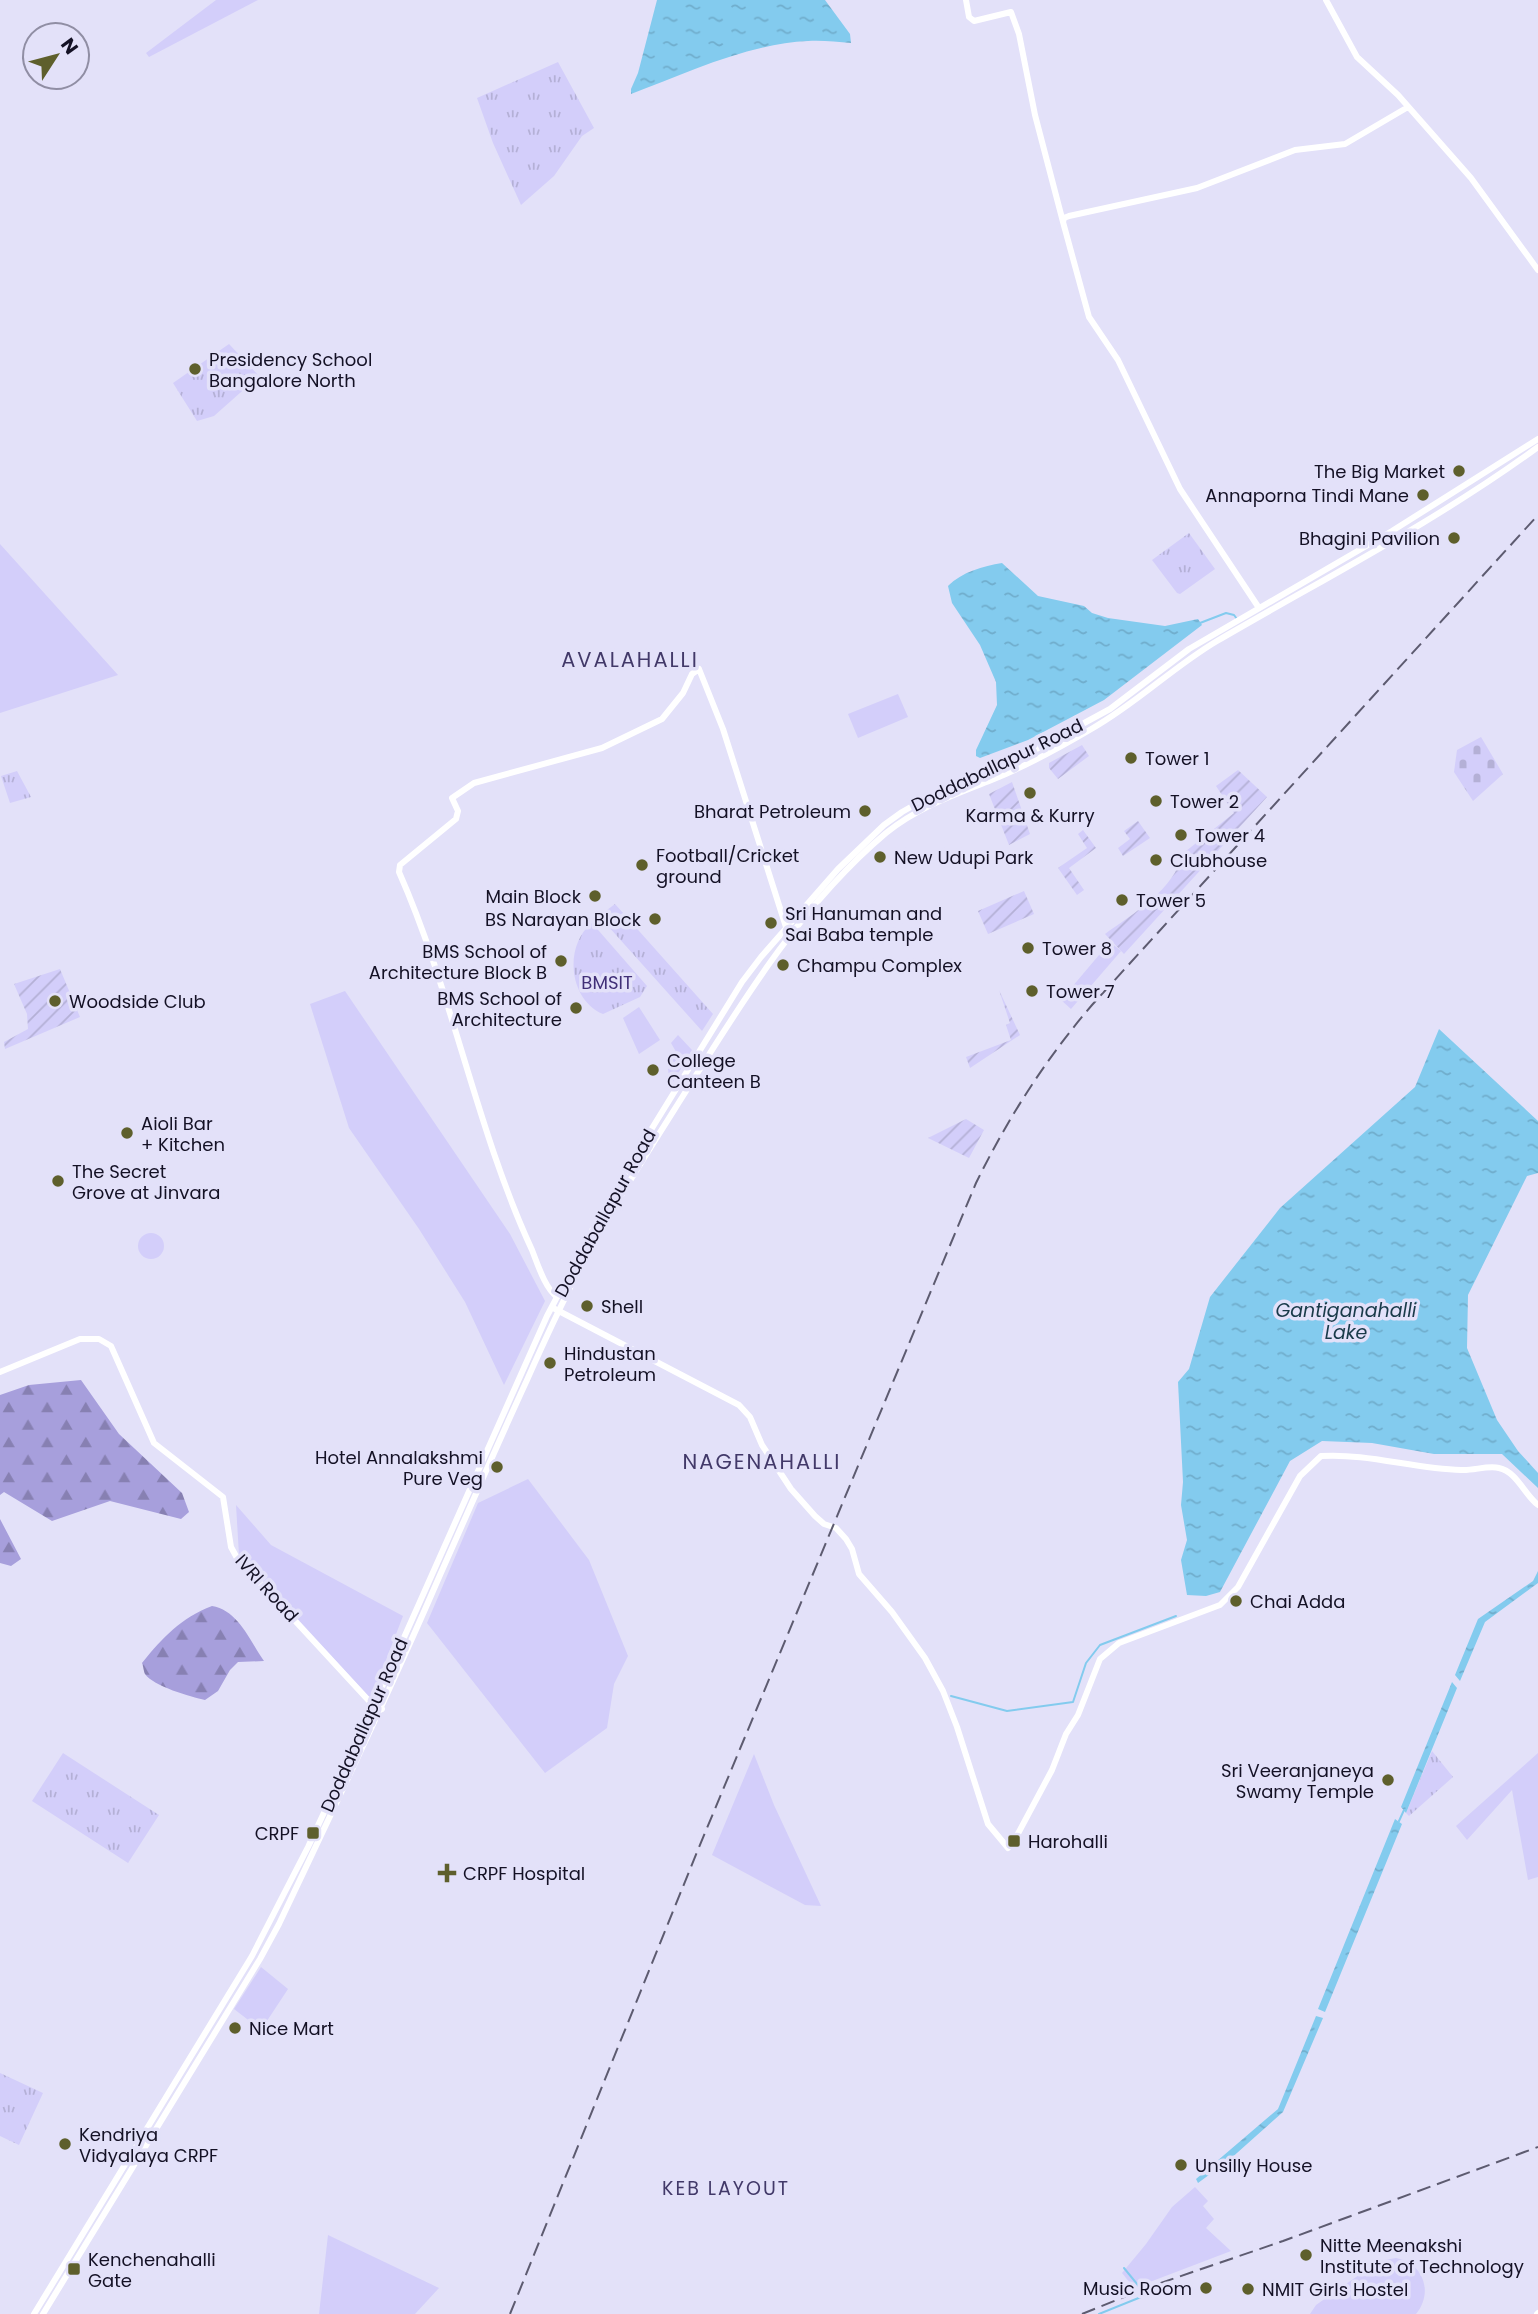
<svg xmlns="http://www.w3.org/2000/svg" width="1538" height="2314" font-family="Poppins,sans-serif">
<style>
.grass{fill:#d3cefa}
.forest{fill:url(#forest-firs)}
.cemetery{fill:url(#cemetery-stones)}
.park{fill:url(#park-tufts)}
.garden{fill:url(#garden-furrows)}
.water{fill:url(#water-ripples)}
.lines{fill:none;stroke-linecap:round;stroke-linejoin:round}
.stream{stroke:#83cbee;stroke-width:2}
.secondary{stroke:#fff;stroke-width:6}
.primary{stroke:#fff;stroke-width:6}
.rail{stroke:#5d5b70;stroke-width:2;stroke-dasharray:14 7;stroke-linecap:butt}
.poi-dot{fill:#5e5f2c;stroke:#e3e1f9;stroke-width:2.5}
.labels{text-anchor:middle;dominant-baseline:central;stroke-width:7;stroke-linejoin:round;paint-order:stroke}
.poi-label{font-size:18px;fill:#141125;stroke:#e3e1f9;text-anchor:start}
.street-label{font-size:18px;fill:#141125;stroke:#e3e1f9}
.park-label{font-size:18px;fill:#402f77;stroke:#e3e1f9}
.water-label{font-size:19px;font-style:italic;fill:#193a49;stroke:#e3e1f9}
.neighbourhood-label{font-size:19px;letter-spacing:2px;fill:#423969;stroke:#e3e1f9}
.quarter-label{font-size:21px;letter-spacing:2px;fill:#423969;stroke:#e3e1f9}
</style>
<defs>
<pattern id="forest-firs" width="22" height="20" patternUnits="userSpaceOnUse" patternTransform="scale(1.75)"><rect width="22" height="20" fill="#a79fdc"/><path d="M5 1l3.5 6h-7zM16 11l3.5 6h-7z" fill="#8780b2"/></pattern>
<pattern id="cemetery-stones" width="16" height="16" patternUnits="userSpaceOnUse" patternTransform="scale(1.75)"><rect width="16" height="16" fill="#d3cefa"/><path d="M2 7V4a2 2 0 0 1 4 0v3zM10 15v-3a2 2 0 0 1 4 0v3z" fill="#b4b0d6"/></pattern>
<pattern id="park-tufts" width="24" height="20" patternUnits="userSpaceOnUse" patternTransform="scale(1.75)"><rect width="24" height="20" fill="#d3cefa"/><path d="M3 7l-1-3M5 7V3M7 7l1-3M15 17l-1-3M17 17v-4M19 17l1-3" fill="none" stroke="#b4b0d6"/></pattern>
<pattern id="garden-furrows" width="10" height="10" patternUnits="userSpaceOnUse" patternTransform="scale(1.75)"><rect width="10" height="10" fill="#d3cefa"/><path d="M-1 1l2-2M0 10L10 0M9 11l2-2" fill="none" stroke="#b4b0d6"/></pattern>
<pattern id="water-ripples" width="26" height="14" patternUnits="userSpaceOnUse" patternTransform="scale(1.75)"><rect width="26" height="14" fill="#83cbee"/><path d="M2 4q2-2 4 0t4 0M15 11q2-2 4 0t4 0" fill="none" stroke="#70adcc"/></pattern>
</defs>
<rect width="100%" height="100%" fill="#e3e1f9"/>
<path class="grass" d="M216,0H258L149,57L146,53Z
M0,544L118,675L0,713Z
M898,694L908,717L858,738L848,714Z
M1110,942L1121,951L1071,1009L1061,1000Z
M345,991L510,1234L545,1301L504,1385L465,1302L419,1229L349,1128L310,1004Z
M639,1007L660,1040L639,1054L623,1018Z
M138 1246a13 13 0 1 1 26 0a13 13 0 1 1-26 0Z
M528,1479L589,1560L628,1656L614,1684L607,1728L545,1773L427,1623L478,1503Z
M236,1505L271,1545L403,1616L371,1699L239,1555Z
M1538,1753V1877L1528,1880L1512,1790L1467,1840L1456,1826Z
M754,1754L774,1805L821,1906L805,1905L712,1855Z
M261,1967L288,1989L261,2030L234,2009Z
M1195,2187L1208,2201L1203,2206L1214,2219L1206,2228L1231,2251L1134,2288L1122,2273L1146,2244L1172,2207Z
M328,2235L439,2288L415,2314H319Z
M1396,2258C1423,2263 1434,2292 1416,2314H1310L1316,2305L1379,2261Z"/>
<path class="forest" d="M81,1380L119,1434L182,1493L189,1512L181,1519L110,1501L52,1521L4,1492L0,1495V1395L29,1385Z
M0,1519L21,1559L11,1566L0,1563Z
M212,1606C238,1610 250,1641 264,1661L238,1662L230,1670L218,1691L205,1700C191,1697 153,1686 145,1674C144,1673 143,1665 142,1663C163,1637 181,1618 212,1606Z"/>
<path class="cemetery" d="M1481,737L1503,774L1473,801L1454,772L1457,750Z"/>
<path class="park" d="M558,62L594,128L582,136L554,176L521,205L493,143L477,98Z
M229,344L259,376L214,416L197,421L173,383Z
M1189,533L1215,569L1180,594L1177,593L1152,560Z
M17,771L31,797L10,803L1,776Z
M615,904L713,1014L702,1031L599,916Z
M592,923L647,986L640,997L603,1014C568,999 564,945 592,923Z
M678,1035L692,1050L673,1082L669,1079L668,1068L675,1050L671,1043Z
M1432,1751L1453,1777L1409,1816L1406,1813Z
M63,1753L159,1815L128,1863L32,1801Z
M0,2073L43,2093L19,2145L0,2136Z"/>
<path class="garden" d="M1082,745L1089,756L1058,779L1049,768V763Z
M1238,770L1267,797L1124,954L1105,934C1131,915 1177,888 1181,855L1234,813L1216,786Z
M1012,782L1030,834L1009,845L989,794Z
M1138,821L1150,838L1123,856L1118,848L1130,839L1124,831Z
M1083,830L1096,848L1069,868L1084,890L1077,895L1058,868L1087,848L1078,834Z
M1024,891L1034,914L988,934L978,911Z
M60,969L80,1017L5,1049L4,1042L28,1029L27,1014L14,984Z
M999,990L1020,1035L970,1068L966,1057L1011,1040L1006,1025L1010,1023Z
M966,1119L984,1130L969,1158L928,1138Z"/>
<path class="water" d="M657,0H825L850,34L851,43C837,42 822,40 808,41C747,44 687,73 631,94V89L638,73Z
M1002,563L1038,596L1084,606L1092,613L1108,618L1165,626L1198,619L1202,625L1104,700L1028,740L980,758L976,756V750L997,705L996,682L980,645L952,603L948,586C962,572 983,566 1002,563Z
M1439,1029L1538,1121V1173L1527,1176L1468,1295L1467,1348L1497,1420L1518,1451L1538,1473V1488L1502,1454H1434L1372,1443L1322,1441L1290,1461L1220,1592L1206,1596L1187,1595L1181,1560L1187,1540L1181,1505L1183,1482L1178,1382L1189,1369L1210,1297L1280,1208L1415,1087Z
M1538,1571V1583L1485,1622L1460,1681L1455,1675L1478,1619L1533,1581Z
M1452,1682L1457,1688L1406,1813L1401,1807Z
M1395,1819L1402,1824L1325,2012L1318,2009Z
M1316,2016L1323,2018L1283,2112L1228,2161L1198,2183L1196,2179L1278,2109Z"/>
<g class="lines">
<path class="stream" d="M1200,623L1226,613L1234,615L1237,619
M951,1696L1007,1711L1073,1702L1086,1663L1100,1645L1176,1616
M1399,1821L1404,1810
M1099,2314L1146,2295L1124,2268"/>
<path class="secondary" d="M966,0L969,17L974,21L1011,12L1019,34L1035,115L1063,222
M1326,0L1357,57L1398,95L1471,178L1538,270
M1259,608L1180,489L1118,360L1089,317L1063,222L1064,218L1069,216L1197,188L1295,150L1345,144L1408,107
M557,1297C545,1288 538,1265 532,1250C476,1129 453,994 399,872L400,865L456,819L458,811L452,798L474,783L602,748L662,719L683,693L692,674L699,669L723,729L786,927L789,930
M555,1309L739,1405L750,1417L762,1445L791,1489L815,1516L824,1524L836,1528L846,1539L852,1549L859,1574L892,1612L925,1658L943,1691L957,1727L988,1824L1008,1848L1014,1841L1052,1770L1066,1734L1078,1715L1100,1659L1119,1643L1220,1605L1238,1587L1300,1476L1321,1456C1368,1453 1414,1469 1461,1470C1473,1471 1488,1465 1499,1468C1517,1472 1524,1494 1538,1505
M0,1372L80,1339H99L111,1346L154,1443L223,1497L231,1547L237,1558L370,1702L382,1709
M1537,2314L1538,2313"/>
<path class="primary" d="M34,2314L252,1956L308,1847L374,1705L547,1316L604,1208L646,1138L742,982L761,957L838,869L884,825L902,812L944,788L1016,760L1110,709L1189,649L1392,531L1538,439
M43,2314L260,1959L279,1924C334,1808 389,1693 440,1575C469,1510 497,1445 527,1380C550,1328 574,1276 603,1226C630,1179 659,1134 688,1088C745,997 803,903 886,833C918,807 956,794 994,779C1028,765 1061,747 1093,728C1137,703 1173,667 1217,641C1325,578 1437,521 1538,447"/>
<path class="rail" d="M510,2314L697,1852L976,1183C1008,1118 1045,1060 1092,1005L1538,515
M1082,2314L1149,2287L1283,2241L1538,2147"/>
</g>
<g class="poi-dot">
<circle cx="195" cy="369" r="7"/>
<circle cx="1459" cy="471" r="7"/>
<circle cx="1423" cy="495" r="7"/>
<circle cx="1454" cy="538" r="7"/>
<circle cx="1131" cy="758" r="7"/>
<circle cx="1030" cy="793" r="7"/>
<circle cx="1156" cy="801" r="7"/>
<circle cx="865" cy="811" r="7"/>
<circle cx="1181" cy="835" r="7"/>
<circle cx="880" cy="857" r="7"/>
<circle cx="1156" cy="860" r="7"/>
<circle cx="642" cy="865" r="7"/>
<circle cx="595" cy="896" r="7"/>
<circle cx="1122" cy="900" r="7"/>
<circle cx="655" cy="919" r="7"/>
<circle cx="771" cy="923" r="7"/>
<circle cx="1028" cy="948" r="7"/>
<circle cx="561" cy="961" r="7"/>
<circle cx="783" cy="965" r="7"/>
<circle cx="1032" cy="991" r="7"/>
<circle cx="55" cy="1001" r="7"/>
<circle cx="576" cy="1008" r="7"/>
<circle cx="653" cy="1070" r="7"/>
<circle cx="127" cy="1133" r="7"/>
<circle cx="58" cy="1181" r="7"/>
<circle cx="587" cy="1306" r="7"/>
<circle cx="550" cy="1363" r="7"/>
<circle cx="497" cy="1467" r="7"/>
<circle cx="1236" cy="1601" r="7"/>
<circle cx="1388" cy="1780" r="7"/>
<rect x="306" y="1826" width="14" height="14" rx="3.5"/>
<rect x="1007" y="1834" width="14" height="14" rx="3.5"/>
<path d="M443.5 1862.5h7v7h7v7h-7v7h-7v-7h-7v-7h7z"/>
<circle cx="235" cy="2028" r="7"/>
<circle cx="65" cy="2144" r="7"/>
<circle cx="1181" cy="2165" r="7"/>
<circle cx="1306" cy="2255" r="7"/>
<rect x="67" y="2262" width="14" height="14" rx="3.5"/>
<circle cx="1206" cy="2288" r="7"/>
<circle cx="1248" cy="2289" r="7"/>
</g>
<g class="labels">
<g class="poi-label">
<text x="209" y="359">Presidency School<tspan x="209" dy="21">Bangalore North</tspan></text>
<text x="1445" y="471" text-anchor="end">The Big Market</text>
<text x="1409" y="495" text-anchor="end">Annaporna Tindi Mane</text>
<text x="1440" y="538" text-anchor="end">Bhagini Pavilion</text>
<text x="1145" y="758">Tower 1</text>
<text x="1170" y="801">Tower 2</text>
<text x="851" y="811" text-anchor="end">Bharat Petroleum</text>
<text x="1030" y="815" text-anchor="middle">Karma &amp; Kurry</text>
<text x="1195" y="835">Tower 4</text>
<text x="656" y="855">Football/Cricket<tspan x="656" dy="21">ground</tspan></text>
<text x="894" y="857">New Udupi Park</text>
<text x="1170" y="860">Clubhouse</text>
<text x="581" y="896" text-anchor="end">Main Block</text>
<text x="1136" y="900">Tower 5</text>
<text x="785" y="913">Sri Hanuman and<tspan x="785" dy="21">Sai Baba temple</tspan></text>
<text x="641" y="919" text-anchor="end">BS Narayan Block</text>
<text x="1042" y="948">Tower 8</text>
<text x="547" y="951" text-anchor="end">BMS School of<tspan x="547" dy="21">Architecture Block B</tspan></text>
<text x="797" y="965">Champu Complex</text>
<text x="1046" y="991">Tower 7</text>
<text x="562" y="998" text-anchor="end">BMS School of<tspan x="562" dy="21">Architecture</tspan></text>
<text x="69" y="1001">Woodside Club</text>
<text x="667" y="1060">College<tspan x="667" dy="21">Canteen B</tspan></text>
<text x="141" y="1123">Aioli Bar<tspan x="141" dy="21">+ Kitchen</tspan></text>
<text x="72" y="1171">The Secret<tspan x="72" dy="21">Grove at Jinvara</tspan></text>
<text x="601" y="1306">Shell</text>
<text x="564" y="1353">Hindustan<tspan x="564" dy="21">Petroleum</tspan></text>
<text x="483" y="1457" text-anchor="end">Hotel Annalakshmi<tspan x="483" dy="21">Pure Veg</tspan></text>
<text x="1250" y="1601">Chai Adda</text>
<text x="1374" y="1770" text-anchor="end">Sri Veeranjaneya<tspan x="1374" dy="21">Swamy Temple</tspan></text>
<text x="299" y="1833" text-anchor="end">CRPF</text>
<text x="1028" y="1841">Harohalli</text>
<text x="463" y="1873">CRPF Hospital</text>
<text x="249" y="2028">Nice Mart</text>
<text x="79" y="2134">Kendriya<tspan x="79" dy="21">Vidyalaya CRPF</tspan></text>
<text x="1195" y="2165">Unsilly House</text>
<text x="1320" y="2245">Nitte Meenakshi<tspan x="1320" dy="21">Institute of Technology</tspan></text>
<text x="88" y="2259">Kenchenahalli<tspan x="88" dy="21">Gate</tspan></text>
<text x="1192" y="2288" text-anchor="end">Music Room</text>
<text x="1262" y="2289">NMIT Girls Hostel</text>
</g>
<g class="street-label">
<text transform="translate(997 765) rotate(-26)">Doddaballapur Road</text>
<text transform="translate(605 1213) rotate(-61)">Doddaballapur Road</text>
<text transform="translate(267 1588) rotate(48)">IVRI Road</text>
<text transform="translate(364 1725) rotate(-66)">Doddaballapur Road</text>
</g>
<g class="park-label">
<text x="607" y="982">BMSIT</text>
</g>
<g class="water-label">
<text x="1346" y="1310">Gantiganahalli<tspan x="1346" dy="22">Lake</tspan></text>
</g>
<g class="neighbourhood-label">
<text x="726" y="2188">KEB LAYOUT</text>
</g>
<g class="quarter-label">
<text x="630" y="659">AVALAHALLI</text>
<text x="762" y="1461">NAGENAHALLI</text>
</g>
</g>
<g transform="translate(56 56) rotate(54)"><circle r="33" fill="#e3e1f9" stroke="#908ea4" stroke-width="2"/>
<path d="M0-5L12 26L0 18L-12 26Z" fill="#5e5f2c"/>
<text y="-10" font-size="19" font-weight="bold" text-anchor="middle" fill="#141125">N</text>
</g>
</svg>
